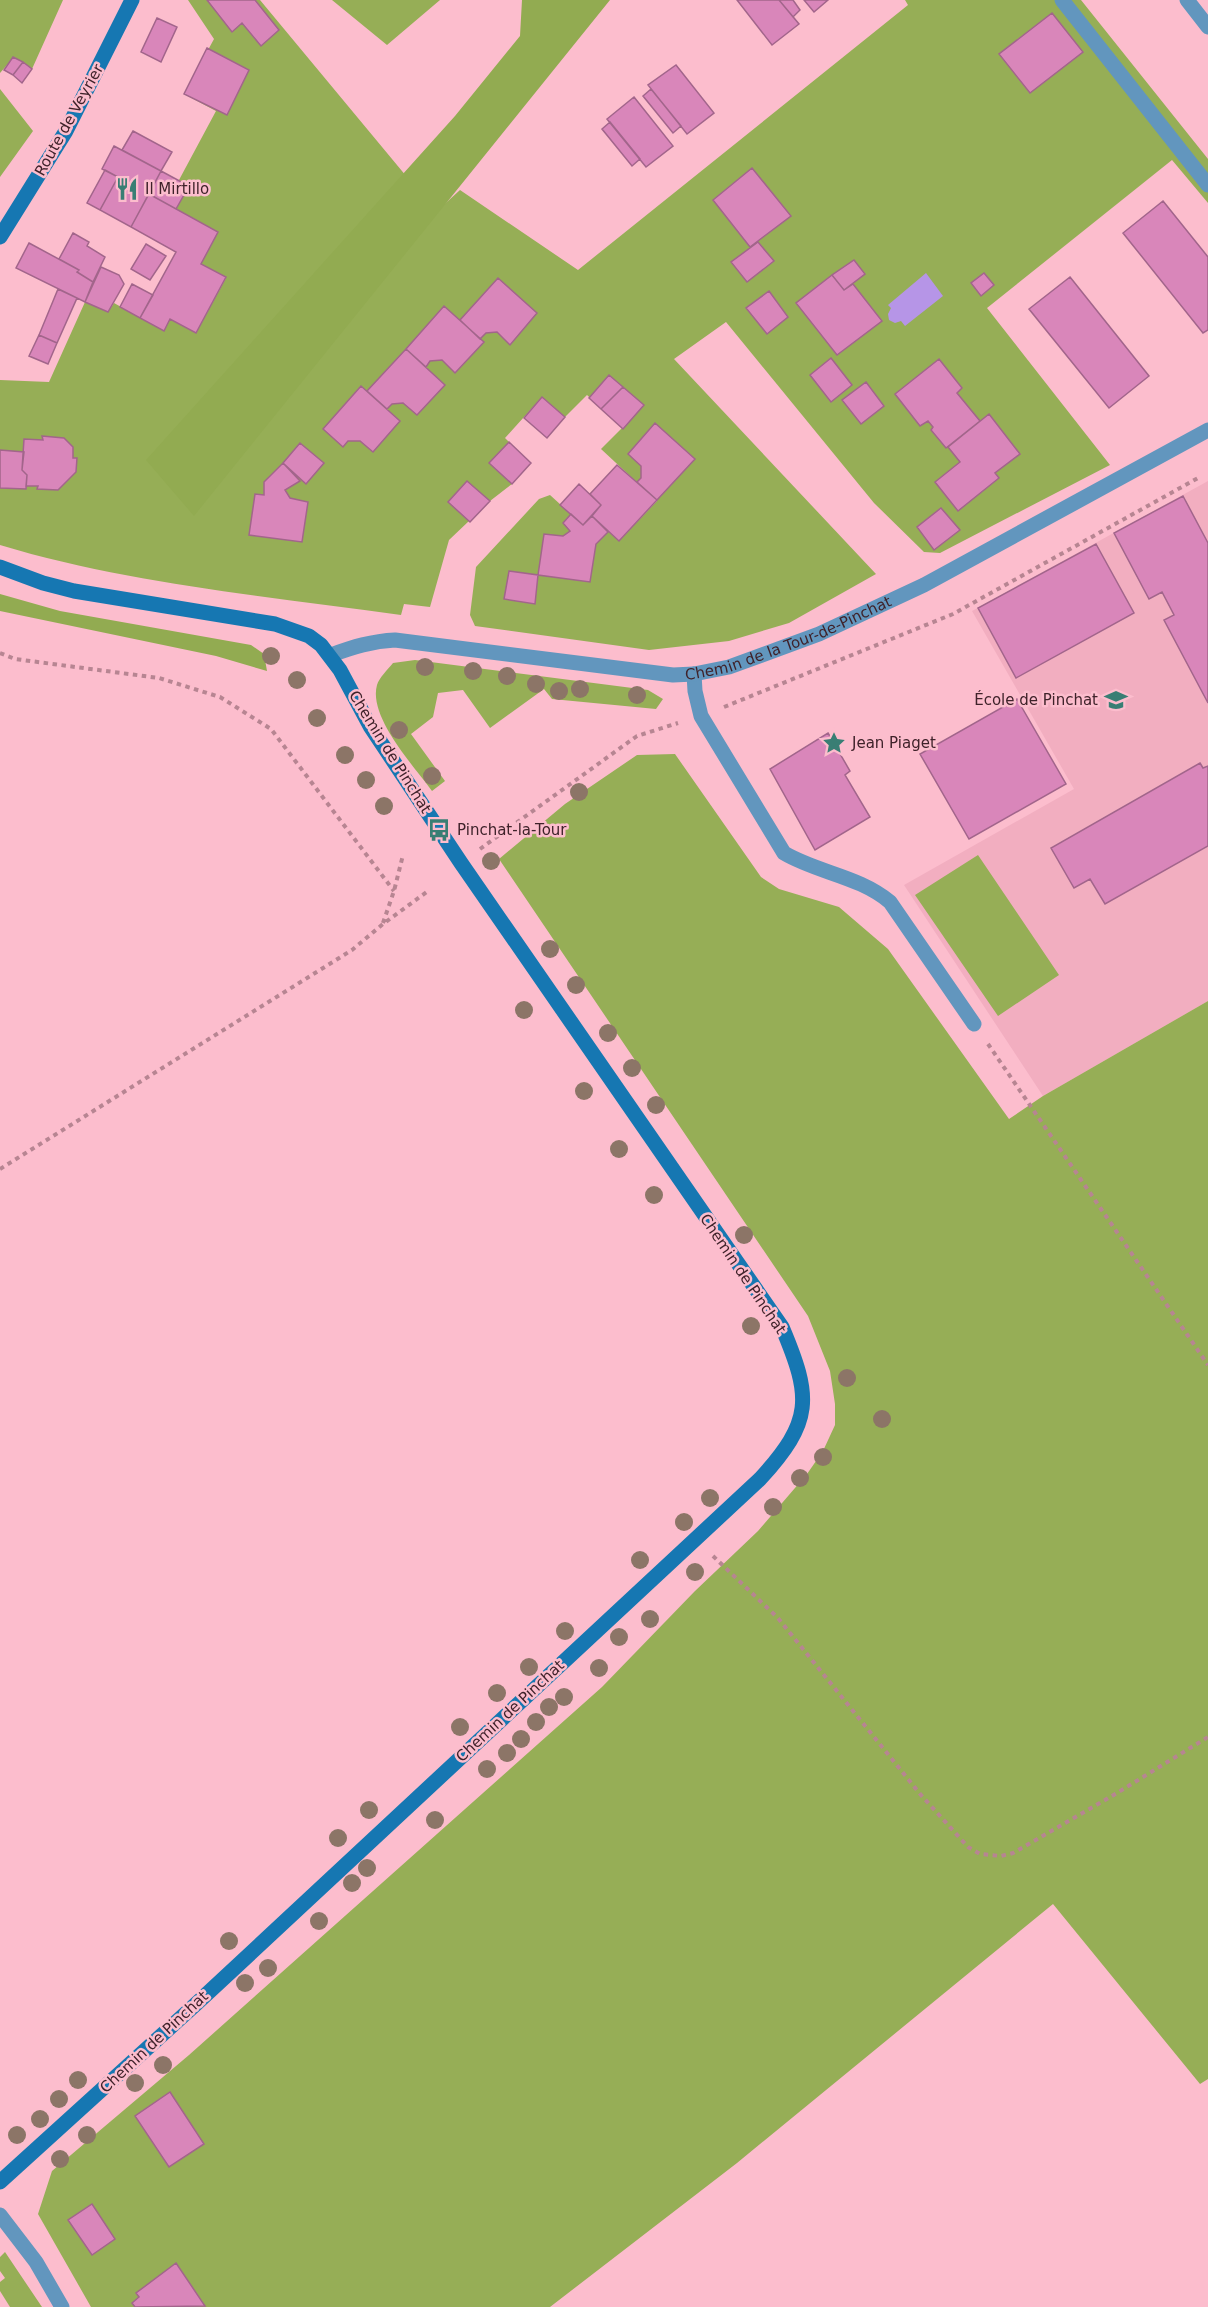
<svg xmlns="http://www.w3.org/2000/svg" width="1208" height="2307" font-family="'DejaVu Sans',sans-serif">
<style>
.built{fill:#f2aec0}
.green{fill:#96ae56}
.forest{fill:#92ab51}
.water{fill:#b695e7}
.building{fill:#d986ba;stroke:#a2658b;stroke-width:1.5}
.lines{fill:none;stroke-linecap:round;stroke-linejoin:round}
.path{stroke:#b78592;stroke-width:4;stroke-dasharray:4.5 4.5;stroke-linecap:butt}
.lane{stroke:#6296be;stroke-width:15}
.street{stroke:#6296be;stroke-width:15}
.secondary{stroke:#1677b2;stroke-width:15}
.tree{fill:#8c7567}
.labels{text-anchor:middle;dominant-baseline:central;stroke-width:5;stroke-linejoin:round;paint-order:stroke}
.street-label{font-size:15px;fill:#3f222a;stroke:#fcbdcd}
.poi-label{font-size:15px;fill:#3f222a;stroke:#fcbdcd;text-anchor:start}
</style>
<rect width="100%" height="100%" fill="#fcbdcd"/>
<path class="built" d="M1208,481V1001L1043,1096L904,885L1074,789L972,611Z"/>
<path class="green" d="M0,0H63L32,69L14,57L0,73Z
M188,0H260L436,212L460,190L578,270L908,5L905,0H1081L1208,159V203L1172,160L987,308L1110,465L940,553L924,552L874,503L726,322L674,359L876,574L789,623L729,641L649,650L475,626L470,615L476,567L539,499L550,495L583,525L592,516L619,541L657,501L601,449L622,428L587,395L565,417L542,397L505,438L509,442L489,463L512,484L490,501L449,540L430,607L404,604L401,615C267,596 129,584 0,545V380L49,382L85,302L108,312L114,303L164,331L170,319L196,333L226,278L201,264L176,209L189,186L179,180L216,111L184,94L214,39Z
M332,0H440L387,45Z
M0,89L33,131L0,177Z
M415,660L648,690L663,699L656,709L552,699L544,689L490,728L463,690L438,693L433,717L411,734L445,781L432,791C414,766 368,717 377,685C379,678 388,669 393,663Z
M675,754L761,877L779,889L839,907L888,949L1009,1119L1043,1096L1208,1001V2079L1200,2084L1053,1904L737,2163L550,2307H91L38,2214L52,2171L189,2055L602,1687L695,1591L758,1531L807,1474L823,1451L835,1425V1404L830,1371L808,1316L499,859L565,804L637,755Z
M978,855L1059,975L998,1016L915,895Z
M5,2252L42,2307H10L0,2291V2282L5,2278L0,2271V2257Z"/>
<path class="forest" d="M522,0H610L194,516L146,460L455,116L520,36Z
M0,594L60,611L251,645L264,654L267,671L216,656L0,611Z"/>
<path class="water" d="M926,273L943,296L905,326L901,321L895,323L889,320L888,314L891,308L888,305Z"/>
<path class="building" d="M207,0H255L279,30L261,46L242,23L232,32Z
M737,0H779L799,24L772,45Z
M779,0H793L800,10L793,17Z
M804,0H828L814,12Z
M1052,13L1083,52L1030,93L999,54Z
M157,18L177,27L161,62L141,52Z
M207,48L249,70L227,115L184,94Z
M13,57L23,62L13,75L4,70Z
M23,62L32,69L22,83L13,75Z
M676,65L714,113L687,134L648,85Z
M651,89L681,126L673,133L643,96Z
M634,97L673,146L646,167L607,119Z
M610,122L640,159L632,166L602,129Z
M133,131L172,152L161,171L122,150Z
M114,146L161,171L131,227L100,210L118,177L102,169Z
M752,168L791,216L750,247L713,200Z
M105,170L118,177L100,210L87,203Z
M161,171L189,186L176,209L149,194Z
M149,194L218,232L201,264L226,277L196,333L170,319L164,331L140,318L176,252L131,227Z
M1163,201L1208,257V330L1203,333L1123,233Z
M73,233L89,242L87,246L105,257L93,282L77,272L79,270L59,259Z
M758,242L774,261L747,282L731,262Z
M29,243L79,270L77,272L93,282L85,302L16,268Z
M146,244L166,256L150,280L131,269Z
M854,260L865,274L844,290L832,275Z
M101,267L119,275L124,284L108,312L85,302Z
M984,273L994,285L981,296L971,283Z
M832,275L844,290L853,284L882,321L837,355L796,303Z
M1070,277L1149,376L1109,408L1029,309Z
M498,278L537,313L510,345L497,332L486,333L480,339L460,320Z
M132,284L153,295L140,318L120,307Z
M58,289L77,298L57,343L39,335Z
M769,291L788,317L767,334L746,308Z
M444,306L484,342L455,373L442,360L430,361L426,367L406,349Z
M39,335L57,343L48,364L29,356Z
M406,349L445,385L417,415L403,403L392,404L387,409L367,391Z
M831,358L852,385L831,402L810,375Z
M939,359L962,388L957,393L980,421L946,448L931,430L933,427L928,421L920,426L895,394Z
M609,375L623,387L601,409L589,398Z
M866,382L884,406L861,424L842,400Z
M361,386L400,421L373,452L360,441H348L343,447L323,429Z
M623,387L644,405L623,429L601,409Z
M542,397L565,417L547,438L524,418Z
M989,414L1020,454L995,473L999,478L958,511L935,482L960,462L948,447Z
M655,423L695,459L657,500L637,482L641,478V466L628,454Z
M42,436L64,438L73,447V458H77L76,472L58,490L37,489L38,486H26L27,475L22,470L24,439L43,440Z
M509,442L531,463L512,484L489,463Z
M300,443L324,463L306,484L283,463Z
M0,450L24,452L22,470L27,475L26,489L0,488Z
M283,463L300,481L285,490L290,498L308,502L302,542L249,535L255,494L264,495V482Z
M617,465L657,500L619,541L592,516L601,505L590,494Z
M467,481L490,501L470,522L448,502Z
M579,484L601,505L583,525L560,505Z
M1183,496L1208,543V703L1164,620L1174,615L1162,592L1149,599L1114,533Z
M941,508L960,530L934,550L917,527Z
M571,514L583,525L592,516L608,532L596,544L590,582L538,575L544,534L563,536L570,531L563,523Z
M1096,544L1134,613L1016,678L978,608Z
M509,571L538,575L535,604L504,599Z
M1017,699L1066,784L969,839L920,754Z
M828,733L850,771L845,775L870,817L815,850L770,769Z
M1200,763L1203,768L1208,766V846L1105,904L1090,879L1074,888L1051,848Z
M170,2092L204,2144L169,2167L135,2116Z
M92,2204L115,2239L92,2255L68,2220Z
M176,2263L205,2306L135,2307L132,2303L139,2297L136,2293Z"/>
<g class="lines">
<path class="path" d="M0,653L15,659L159,678L220,697L271,729L394,891
M724,707L953,614L1198,478
M480,849L637,736L678,723
M383,923L394,891L403,855
M988,1044L1208,1365
M0,1169L352,950L383,924L428,891
M713,1556L778,1618L921,1795L968,1847L980,1854L1001,1856L1013,1853L1117,1793L1208,1737"/>
<path class="lane" d="M1062,0L1208,185
M694,674L695,691L701,716L784,853C818,873 859,876 890,902L974,1024"/>
<g class="street">
<path d="M1187,0L1208,27"/>
<path id="s1" d="M331,655C353,647 372,641 395,640L673,675L694,674L729,667L819,634L924,585L1208,430"/>
<path d="M0,2215L36,2262L62,2307"/>
</g>
<path class="secondary" d="M0,237L66,131L132,0
M0,567L43,583L74,591L275,624L309,636L321,645L340,670L370,726L461,863L782,1327C812,1398 813,1421 760,1479L196,2004L0,2182"/>
</g>
<g class="tree">
<circle cx="271" cy="656" r="9"/>
<circle cx="425" cy="667" r="9"/>
<circle cx="473" cy="671" r="9"/>
<circle cx="507" cy="676" r="9"/>
<circle cx="297" cy="680" r="9"/>
<circle cx="536" cy="684" r="9"/>
<circle cx="580" cy="689" r="9"/>
<circle cx="559" cy="691" r="9"/>
<circle cx="637" cy="695" r="9"/>
<circle cx="317" cy="718" r="9"/>
<circle cx="399" cy="730" r="9"/>
<circle cx="345" cy="755" r="9"/>
<circle cx="432" cy="776" r="9"/>
<circle cx="366" cy="780" r="9"/>
<circle cx="579" cy="792" r="9"/>
<circle cx="384" cy="806" r="9"/>
<circle cx="491" cy="861" r="9"/>
<circle cx="550" cy="949" r="9"/>
<circle cx="576" cy="985" r="9"/>
<circle cx="524" cy="1010" r="9"/>
<circle cx="608" cy="1033" r="9"/>
<circle cx="632" cy="1068" r="9"/>
<circle cx="584" cy="1091" r="9"/>
<circle cx="656" cy="1105" r="9"/>
<circle cx="619" cy="1149" r="9"/>
<circle cx="654" cy="1195" r="9"/>
<circle cx="744" cy="1235" r="9"/>
<circle cx="751" cy="1326" r="9"/>
<circle cx="847" cy="1378" r="9"/>
<circle cx="882" cy="1419" r="9"/>
<circle cx="823" cy="1457" r="9"/>
<circle cx="800" cy="1478" r="9"/>
<circle cx="710" cy="1498" r="9"/>
<circle cx="773" cy="1507" r="9"/>
<circle cx="684" cy="1522" r="9"/>
<circle cx="640" cy="1560" r="9"/>
<circle cx="695" cy="1572" r="9"/>
<circle cx="650" cy="1619" r="9"/>
<circle cx="565" cy="1631" r="9"/>
<circle cx="619" cy="1637" r="9"/>
<circle cx="529" cy="1667" r="9"/>
<circle cx="599" cy="1668" r="9"/>
<circle cx="497" cy="1693" r="9"/>
<circle cx="564" cy="1697" r="9"/>
<circle cx="549" cy="1707" r="9"/>
<circle cx="536" cy="1722" r="9"/>
<circle cx="460" cy="1727" r="9"/>
<circle cx="521" cy="1739" r="9"/>
<circle cx="507" cy="1753" r="9"/>
<circle cx="487" cy="1769" r="9"/>
<circle cx="369" cy="1810" r="9"/>
<circle cx="435" cy="1820" r="9"/>
<circle cx="338" cy="1838" r="9"/>
<circle cx="367" cy="1868" r="9"/>
<circle cx="352" cy="1883" r="9"/>
<circle cx="319" cy="1921" r="9"/>
<circle cx="229" cy="1941" r="9"/>
<circle cx="268" cy="1968" r="9"/>
<circle cx="245" cy="1983" r="9"/>
<circle cx="163" cy="2065" r="9"/>
<circle cx="78" cy="2080" r="9"/>
<circle cx="135" cy="2083" r="9"/>
<circle cx="59" cy="2099" r="9"/>
<circle cx="40" cy="2119" r="9"/>
<circle cx="17" cy="2135" r="9"/>
<circle cx="87" cy="2135" r="9"/>
<circle cx="60" cy="2159" r="9"/>
</g>
<defs>
<g id="restaurant-bare" transform="scale(1.8)"><path d="M-5-6h1v4h1v-4h1v4h1v-4h1v5L-1.5 .5V6h-2V.5L-5-1ZM5-6V6H3V1.5H1.5Q1.5-4 5-6Z" fill="#397e74" stroke="#fcbdcd" stroke-width="2.5" paint-order="stroke"/></g>
<g id="school-bare" transform="scale(1.8)"><path d="M0-5L7-2L0 1L-7-2ZM-4 1L0 2.5L4 1V4Q0 6-4 4Z" fill="#397e74" stroke="#fcbdcd" stroke-width="2.5" paint-order="stroke"/></g>
<g id="sight-bare" transform="scale(1.8)"><path d="M0-6L1.8-2.2L6-1.7L2.9 1.2L3.7 5.4L0 3.3L-3.7 5.4L-2.9 1.2L-6-1.7L-1.8-2.2Z" fill="#397e74" stroke="#fcbdcd" stroke-width="2.5" paint-order="stroke"/></g>
<g id="bus-bare" transform="scale(1.8)"><path d="M-5-6H5V4H4V6H2V4H-2V6H-4V4H-5ZM-3.5-4V0h7V-4ZM-3.5 1.2v1.5H-2V1.2ZM2 1.2v1.5H3.5V1.2Z" fill="#397e74" stroke="#fcbdcd" stroke-width="2.5" paint-order="stroke"/></g>
</defs>
<g fill-rule="evenodd">
<use href="#restaurant-bare" x="127" y="189"/>
<use href="#school-bare" x="1116" y="700"/>
<use href="#sight-bare" x="834" y="743"/>
<use href="#bus-bare" x="439" y="830"/>
</g>
<g class="labels">
<g class="street-label">
<text transform="translate(69 120) rotate(-61)">Route de Veyrier</text>
<text stroke="none"><textPath href="#s1" startOffset="468">Chemin de la Tour-de-Pinchat</textPath></text>
<text transform="translate(390 752) rotate(58)">Chemin de Pinchat</text>
<text transform="translate(743 1274) rotate(56)">Chemin de Pinchat</text>
<text transform="translate(510 1711) rotate(-43)">Chemin de Pinchat</text>
<text transform="translate(154 2042) rotate(-43)">Chemin de Pinchat</text>
</g>
<g class="poi-label">
<text x="145" y="189">Il Mirtillo</text>
<text x="1098" y="700" text-anchor="end">École de Pinchat</text>
<text x="852" y="743">Jean Piaget</text>
<text x="457" y="830">Pinchat-la-Tour</text>
</g>
</g>
</svg>
